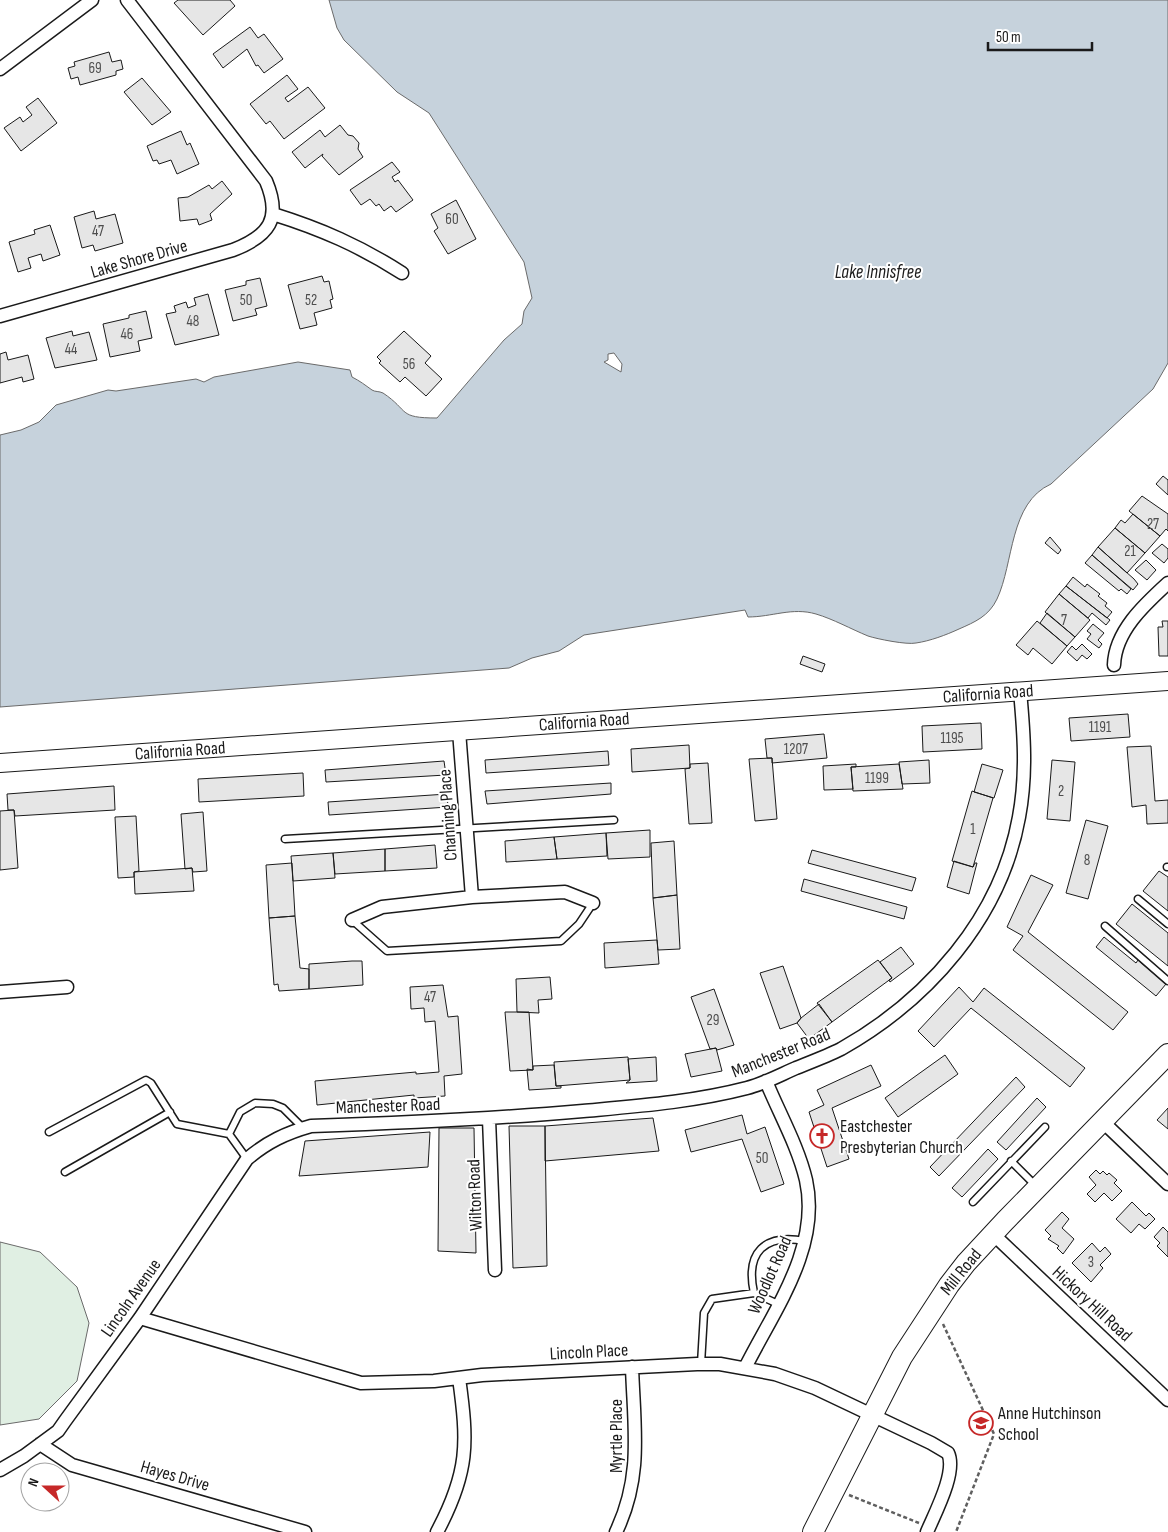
<svg xmlns="http://www.w3.org/2000/svg" width="1168" height="1532" font-family="'Sofia Sans Condensed',sans-serif">
<style>
.green{fill:#e0efe3;stroke:#6a6a6a}
.water{fill:#c6d2dc;stroke:#6a6a6a;fill-rule:evenodd}
.building{fill:#e6e6e6;stroke:#1a1a1a}
.lines{fill:none;stroke-linecap:round;stroke-linejoin:round}
.lane-casing{stroke:#1a1a1a;stroke-width:9}
.street-casing{stroke:#1a1a1a;stroke-width:15}
.secondary-casing{stroke:#1a1a1a;stroke-width:20}
.primary-casing{stroke:#1a1a1a;stroke-width:22}
.path{stroke:#5f5f5f;stroke-width:2.5;stroke-dasharray:4 2.5;stroke-linecap:butt}
.lane{stroke:#fff;stroke-width:6}
.street{stroke:#fff;stroke-width:12}
.secondary{stroke:#fff;stroke-width:18}
.primary{stroke:#fff;stroke-width:20}
.labels{text-anchor:middle;dominant-baseline:central;stroke-width:4;stroke-linejoin:round;paint-order:stroke}
.number-label{font-size:15px;fill:#4d4d4d}
.street-label{font-size:18px;fill:#1a1a1a;stroke:#fff}
.poi-label{font-size:18px;fill:#1a1a1a;stroke:#fff;text-anchor:start}
.water-label{font-size:19px;font-style:italic;fill:#1a1a1a;stroke:#fff}
</style>
<rect width="100%" height="100%" fill="#fff"/>
<path class="green" d="M0,1242L40,1252L77,1287L89,1323L77,1381L39,1419L0,1425Z"/>
<path class="water" d="M329,0H1168V363L1153,389L1051,484C1009,503 1014,563 997,599C989,616 975,622 959,629C946,635 930,641 916,643C907,645 877,639 868,636C851,629 833,619 816,614C792,607 772,617 748,617L745,610L584,635L559,651L532,658L509,668L0,707V435L21,430L39,422L56,405L108,390L116,391L196,379L204,382L214,377L298,362L350,370L352,377C360,381 365,385 372,390C375,392 379,391 383,393C410,411 397,418 437,418L504,340L522,324L524,311L532,298L524,262L429,113L397,92L344,40L337,28ZM614,353L622,364L621,372L604,362L608,360V354Z"/>
<path class="building" d="M178,0H230L235,6L203,35L174,3Z
M250,27L258,38L264,34L283,59L264,73L258,65L256,66L247,49L223,68L213,54Z
M109,52L112,62L121,60L123,69L116,71V75L80,85L78,77L71,79L68,68L75,66L74,62Z
M287,75L298,89L285,98L288,102L308,87L325,108L284,139L270,121L266,124L250,104Z
M142,78L171,112L152,125L124,92Z
M38,98L57,123L21,151L4,128L20,117L23,122L32,115L26,107Z
M340,125L348,135L353,136L359,143L358,149L363,157L339,175L322,156L323,154L305,168L292,152L320,130L325,137Z
M181,131L187,145L190,143L199,164L177,174L171,160L159,164L157,160L153,161L147,146Z
M392,162L400,172L392,177L395,182L398,180L413,200L396,212L391,206L384,211L379,204L376,206L370,199L361,205L350,190Z
M222,181L232,194L210,214L212,220L199,225L197,219L180,221L178,198L188,197L209,185L212,189Z
M456,200L476,239L448,254L434,231L438,228L431,214Z
M94,211L96,219L115,214L123,243L95,251L93,245L82,248L74,217Z
M50,225L60,255L43,261L41,254L28,258L31,268L18,272L9,242L35,234L34,230Z
M322,276L324,282L329,281L333,299L330,300L332,308L314,313L317,325L300,329L288,285Z
M260,278L267,306L255,309L257,315L233,321L225,290L246,285V281Z
M208,294L219,335L175,345L166,314L176,312L174,306L186,302L188,308L196,305L194,298Z
M146,311L152,338L138,341L140,351L110,357L103,324L129,318V315Z
M72,331L73,336L89,332L97,360L55,368L46,338Z
M404,331L431,356L425,363L442,379L426,396L405,377L400,382L379,363L381,361L377,357Z
M6,352L8,360L28,355L34,379L23,382L22,377L0,383V354Z
M1163,476L1168,480V495L1156,484Z
M1142,496L1168,514V531L1166,529L1160,536L1129,511Z
M1133,514L1160,536L1145,553L1115,528L1121,520L1125,523Z
M1115,528L1145,553L1127,573L1098,547Z
M1050,537L1061,550L1058,554L1045,543Z
M1162,544L1168,549V558L1164,563L1152,553Z
M1098,547L1134,579L1138,584L1133,590L1092,555Z
M1092,555L1131,589L1127,594L1121,589L1119,591L1085,563Z
M1146,560L1156,570L1147,580L1135,570Z
M1073,577L1085,587L1087,584L1100,594L1098,596L1107,603L1105,606L1112,612L1107,618L1066,586Z
M1066,586L1110,620L1106,625L1092,613L1088,618L1059,594Z
M1059,594L1090,620L1075,637L1045,612Z
M1047,613L1075,637L1067,646L1040,623Z
M1037,621L1067,646L1052,664L1033,648L1028,655L1016,645Z
M1162,621H1168V656H1159L1158,627H1163Z
M1093,624L1104,633L1098,640L1102,644L1099,648L1087,639L1091,634L1087,631Z
M1082,644L1092,654L1087,659L1082,655L1077,661L1067,652L1072,646L1076,650Z
M803,656L825,664L822,672L800,664Z
M1128,714L1130,737L1071,741L1069,718Z
M981,723L982,749L923,752L922,726Z
M824,734L827,758L772,763V758H767L765,739Z
M689,745L690,768L632,772L631,749Z
M1151,746L1155,801L1168,800V823L1147,824L1146,805L1132,807L1127,747Z
M608,751L609,765L486,773L485,760Z
M772,758L777,819L755,821L749,759Z
M929,760L930,783L902,784L899,762Z
M1052,760L1075,762L1070,821L1047,819Z
M444,761L446,775L326,782L325,770Z
M708,763L712,823L689,824L685,769L690,768V764Z
M856,764V767H851L853,789L824,790L823,766Z
M899,764L903,789L853,791L851,767Z
M982,764L1003,770L994,798L974,792Z
M303,773L304,796L199,802L198,779Z
M611,783V794L487,804L485,791Z
M114,786L115,810L15,816L14,810H8L7,794Z
M972,791L993,798L973,867L952,861Z
M447,794L448,807L329,815L328,802Z
M14,810L18,868L0,870V811Z
M203,812L207,871L193,872L192,868L185,869L181,814Z
M136,816L139,871L134,872V877L118,878L115,817Z
M1086,820L1108,826L1088,899L1066,893Z
M650,830V857L608,859L606,833Z
M606,833L607,856L557,859L554,837Z
M554,837L557,859L506,862L505,841Z
M674,841L677,895L653,898L651,843Z
M435,845L437,868L385,871V849Z
M385,849V871L335,874L333,853Z
M812,850L916,878L912,891L808,863Z
M333,853L335,878L293,881L291,856Z
M954,861L973,867L975,863H977L969,894L947,887Z
M292,863L295,916L269,918L266,865Z
M192,868L194,891L135,894L134,872Z
M1159,871L1168,877V911L1143,891Z
M1031,875L1053,885L1028,932L1128,1012L1113,1030L1013,950L1023,936L1007,927Z
M804,879L907,907L904,919L801,891Z
M677,895L680,949L658,950L653,898Z
M1132,904L1168,933V966L1116,924Z
M295,916L300,968L309,969V989L279,991L278,984L274,985L269,918Z
M1104,937L1136,963L1138,960L1166,984L1156,996L1096,947Z
M657,940L659,964L605,968L604,943Z
M901,947L914,964L890,982L889,980L892,978L880,962Z
M878,960L892,978L832,1022L817,1003Z
M352,961H362L363,985L309,989V964Z
M783,966L801,1018L797,1023L780,1029L760,973Z
M550,977L552,999L538,1000L539,1013L517,1012L516,979Z
M443,985L448,1017L458,1016L462,1074L444,1076L445,1096L414,1098V1095L317,1105L315,1081L416,1072V1074L439,1072L435,1021L425,1022L424,1008L411,1009L410,987Z
M959,987L973,1002L984,988L1085,1068L1070,1087L971,1008L934,1047L918,1031Z
M714,989L734,1045L717,1050L716,1048L710,1049L691,997Z
M819,1004L832,1022L809,1039L797,1023L801,1018Z
M505,1012H529L533,1070L510,1071Z
M716,1048L722,1071L691,1077L685,1054Z
M945,1055L958,1074L898,1117L885,1098Z
M628,1057L630,1080L556,1086L554,1062Z
M656,1057L657,1081L626,1083L630,1080L628,1059Z
M554,1065L556,1086H561V1088L529,1090L527,1069L533,1070V1066Z
M871,1065L881,1086L832,1108L849,1159L827,1167L809,1112L824,1105L817,1090Z
M1016,1077L1025,1087L939,1176L930,1167Z
M1037,1098L1046,1107L1006,1150L997,1142Z
M1168,1108V1129L1157,1120Z
M742,1115L747,1134L765,1127L784,1184L761,1192L742,1139L691,1152L685,1130Z
M653,1118L659,1151L545,1161V1126Z
M509,1126H545L547,1266L513,1268Z
M439,1128H474L476,1253L438,1251Z
M430,1132L428,1167L299,1176L305,1141Z
M988,1149L998,1159L962,1197L952,1188Z
M1096,1170L1100,1174L1103,1171L1107,1175L1109,1173L1117,1180L1114,1183L1122,1191L1112,1201L1104,1193L1095,1202L1087,1194L1096,1185L1089,1177Z
M1132,1202L1146,1216L1149,1213L1155,1219L1145,1229L1139,1224L1131,1233L1116,1219Z
M1062,1212L1069,1219L1062,1228L1074,1239L1063,1254L1057,1248L1059,1246L1048,1239L1051,1236L1045,1230Z
M1163,1227L1168,1232V1257L1157,1246L1160,1243L1154,1237Z
M1092,1243L1100,1252L1105,1247L1111,1254L1100,1265L1103,1268L1091,1282L1072,1263Z"/>
<g class="lines">
<g class="lane-casing">
<path id="lane" d="M285,839L614,820
M1167,867H1168
M1138,899L1168,924
M352,920L387,951L561,941L579,924L593,903
M1105,926L1168,981
M49,1132L146,1080L151,1083L177,1124L229,1134
M247,1159L229,1134L240,1112L255,1103L273,1104L283,1108L303,1128
M1011,1161L1035,1185
M65,1172L170,1112
M973,1202L1045,1127
M754,1293C745,1252 765,1233 805,1241
M701,1364L704,1313L712,1299L754,1293L778,1304"/>
</g>
<g class="street-casing">
<path id="street" d="M0,69L92,0
M273,214C321,229 360,246 402,273
M0,316L233,250C269,236 282,219 266,181L127,0
M1114,665C1115,631 1145,604 1168,583
M459,731L472,897
M352,920L382,907L472,897L565,892L593,903
M0,992L67,987
M489,1119L495,1270
M1102,1121L1168,1184
M993,1234L1168,1400
M140,1318L361,1383L434,1381L482,1375L697,1364H720L775,1374L815,1388L931,1443L948,1453C957,1472 935,1513 927,1532
M745,1368C774,1310 821,1248 806,1180C798,1146 779,1113 766,1081
M40,1444L72,1465L305,1532
M0,1470L24,1456L58,1431L65,1421L140,1318L247,1159C267,1142 286,1133 311,1126C402,1123 492,1119 583,1111C638,1106 693,1102 747,1088C763,1084 780,1075 796,1068C811,1062 827,1056 841,1049C928,1000 1001,918 1019,817C1027,774 1024,734 1020,691
M437,1532C469,1472 468,1443 459,1378
M616,1532C643,1476 634,1427 632,1367"/>
</g>
<g class="secondary-casing">
<path id="secondary" d="M0,763L1168,681"/>
</g>
<g class="primary-casing">
<path id="primary" d="M813,1532L902,1357L949,1285L966,1263L1005,1221L1168,1054"/>
</g>
<path class="path" d="M943,1324L994,1434L956,1532
M849,1495L919,1523"/>
<use href="#lane" class="lane"/>
<use href="#street" class="street"/>
<use href="#secondary" class="secondary"/>
<use href="#primary" class="primary"/>
</g>
<defs>
<g id="church-ring" transform="scale(1.25)"><circle r="9.5" fill="#fff" stroke="#c62828" stroke-width="1.5"/><path d="M-1.2-6h2.4v3.5h3.3v2.4h-3.3V6h-2.4V-.1h-3.3v-2.4h3.3Z" fill="#c62828"/></g>
<g id="school-ring" transform="scale(1.25)"><circle r="9.5" fill="#fff" stroke="#c62828" stroke-width="1.5"/><path d="M0-5L7-2L0 1L-7-2ZM-4 1L0 2.5L4 1V4Q0 6-4 4Z" fill="#c62828"/></g>
</defs>
<g fill-rule="evenodd">
<use href="#church-ring" x="822" y="1136"/>
<use href="#school-ring" x="981" y="1423"/>
</g>
<g class="labels">
<g class="number-label">
<text x="95" y="68">69</text>
<text x="452" y="219">60</text>
<text x="98" y="231">47</text>
<text x="246" y="300">50</text>
<text x="311" y="300">52</text>
<text x="193" y="321">48</text>
<text x="127" y="334">46</text>
<text x="71" y="349">44</text>
<text x="409" y="364">56</text>
<text x="1153" y="524">27</text>
<text x="1130" y="551">21</text>
<text x="1064" y="620">7</text>
<text x="1100" y="727">1191</text>
<text x="952" y="738">1195</text>
<text x="796" y="749">1207</text>
<text x="877" y="778">1199</text>
<text x="1061" y="791">2</text>
<text x="973" y="829">1</text>
<text x="1087" y="860">8</text>
<text x="430" y="997">47</text>
<text x="713" y="1020">29</text>
<text x="762" y="1158">50</text>
<text x="1091" y="1262">3</text>
</g>
<g class="street-label">
<text transform="translate(139 259) rotate(-16)">Lake Shore Drive</text>
<text transform="translate(988 694) rotate(-4)">California Road</text>
<text transform="translate(584 722) rotate(-4)">California Road</text>
<text transform="translate(180 751) rotate(-4)">California Road</text>
<text transform="translate(448 815) rotate(-94)">Channing Place</text>
<text transform="translate(781 1053) rotate(-22)">Manchester Road</text>
<text transform="translate(388 1106) rotate(-2)">Manchester Road</text>
<text transform="translate(475 1195) rotate(-92)">Wilton Road</text>
<text transform="translate(961 1272) rotate(-51)">Mill Road</text>
<text transform="translate(770 1275) rotate(-66)">Woodlot Road</text>
<text transform="translate(131 1298) rotate(-55)">Lincoln Avenue</text>
<text transform="translate(1092 1304) rotate(43)">Hickory Hill Road</text>
<text transform="translate(589 1352) rotate(-3)">Lincoln Place</text>
<text transform="translate(616 1436) rotate(-90)">Myrtle Place</text>
<text transform="translate(175 1476) rotate(16)">Hayes Drive</text>
</g>
<g class="poi-label">
<text x="840" y="1126">Eastchester<tspan x="840" dy="21">Presbyterian Church</tspan></text>
<text x="998" y="1413">Anne Hutchinson<tspan x="998" dy="21">School</tspan></text>
</g>
<g class="water-label">
<text x="878" y="272">Lake Innisfree</text>
</g>
</g>
<g transform="translate(45 1487) rotate(291)"><circle r="24" fill="#ffffff" stroke="#a3a3a3"/>
<path d="M0-4L9 19L0 12L-9 19Z" fill="#c62828"/>
<text y="-8" font-size="14" font-weight="bold" text-anchor="middle" fill="#1a1a1a">N</text>
</g>
<path d="M988 42v8h104v-8" fill="none" stroke="#1a1a1a" stroke-width="2.5"/>
<text x="996" y="42" font-size="15" fill="#1a1a1a" stroke="#ffffff" stroke-width="4" paint-order="stroke">50 m</text>
</svg>
